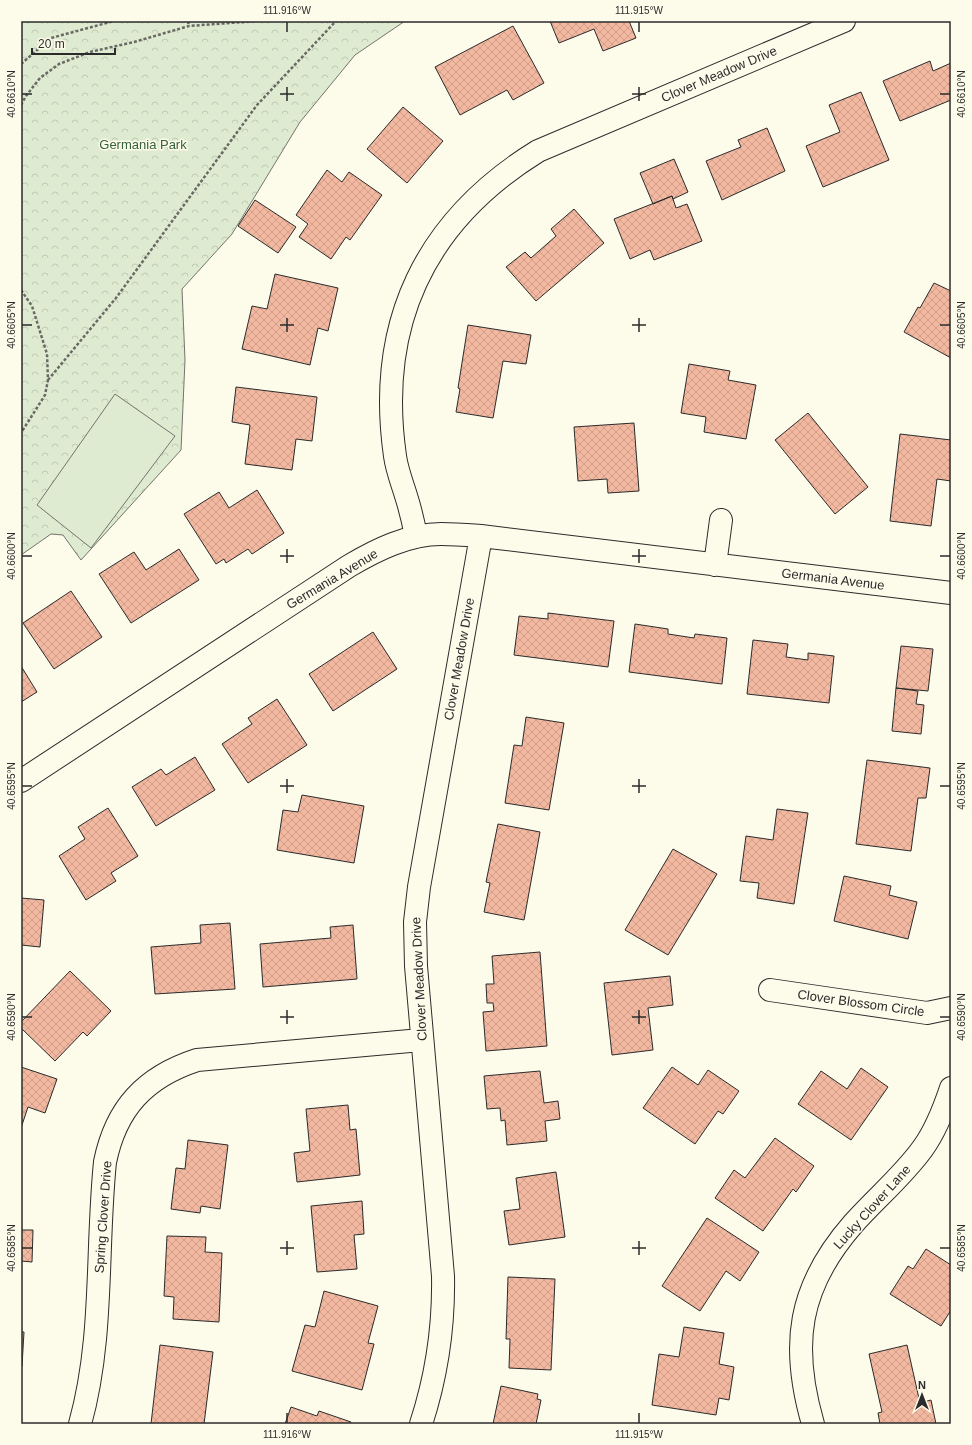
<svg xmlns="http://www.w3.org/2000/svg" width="972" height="1445" font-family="Helvetica,sans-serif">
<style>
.park{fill:url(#park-crowns);stroke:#74746e}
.garden{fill:#deebd1;stroke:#74746e}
.building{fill:url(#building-cross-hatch);stroke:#2b2b2b}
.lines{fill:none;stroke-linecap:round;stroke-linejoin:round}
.minor-casing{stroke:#2b2b2b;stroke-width:24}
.path{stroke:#6a6964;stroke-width:2.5;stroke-dasharray:3 2;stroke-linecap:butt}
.minor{stroke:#fdfbea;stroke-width:22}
.ticks{fill:none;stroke:#2b2b2b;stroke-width:1.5}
.labels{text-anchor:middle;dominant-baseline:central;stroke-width:3;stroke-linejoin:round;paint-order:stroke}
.street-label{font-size:13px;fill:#2b2b2b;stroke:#fdfbea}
.park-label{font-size:13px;fill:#34623c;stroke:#fdfbea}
.neatline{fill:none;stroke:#2b2b2b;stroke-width:1.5}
.ticks-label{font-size:10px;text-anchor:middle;fill:#2b2b2b}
</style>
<defs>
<pattern id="park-crowns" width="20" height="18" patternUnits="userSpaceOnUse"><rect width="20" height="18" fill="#deebd1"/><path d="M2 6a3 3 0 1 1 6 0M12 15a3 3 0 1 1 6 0" fill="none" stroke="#bfcab4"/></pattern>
<pattern id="building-cross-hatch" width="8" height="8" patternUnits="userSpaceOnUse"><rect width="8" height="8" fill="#f2b8a0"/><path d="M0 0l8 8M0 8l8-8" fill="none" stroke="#d09e8a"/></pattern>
</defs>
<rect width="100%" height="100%" fill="#fdfbea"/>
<path class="park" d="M21,21H405L355,55L300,122L232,234L182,289L185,360L181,450L81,560L63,535L51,534L21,555Z"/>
<path class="garden" d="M115,394L175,436L91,548L37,505Z"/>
<path class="building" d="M550,21H629L636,38L603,51L594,29L559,43Z
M513,26L544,83L513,100L507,90L460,115L435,67Z
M930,61L933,71L951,63V100L900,121L883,81Z
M861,92L889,160L823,187L806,146L840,132L829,105Z
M403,107L443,141L407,183L367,149Z
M767,128L785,171L722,200L706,161L741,147L738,140Z
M674,159L688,192L673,199L672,196L653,204L640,173Z
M327,170L342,182L349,172L382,195L350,240L346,237L331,259L299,237L308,224L296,215Z
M672,196L676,208L687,204L702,241L654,260L650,250L630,259L614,219Z
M255,200L296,227L278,253L238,226Z
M574,209L604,243L536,301L506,267L525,252L531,258L556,236L551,229Z
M275,274L338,288L328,331L318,328L310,365L242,349L252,306L267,309Z
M934,283L951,291V358L904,332L918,307L920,308Z
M468,325L531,335L526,364L503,361L493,418L456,412L460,389L458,388Z
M689,364L730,371L728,380L756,385L746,439L704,432L706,417L681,413Z
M236,387L317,397L312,441L296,439L292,470L245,464L250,425L232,422Z
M808,413L868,487L835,514L775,440Z
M634,423L639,491L608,493L607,479L578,481L574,427Z
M900,434L951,440V481L937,479L931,526L890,521Z
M257,490L284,533L252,554L248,549L226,563L224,559L216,564L184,514L219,492L229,508Z
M179,549L199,580L131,623L99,574L134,552L146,570Z
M71,591L102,637L54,669L23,623Z
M548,613L614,621L608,667L514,655L519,616L548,619Z
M635,624L668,629V634L694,638L695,634L727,638L722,684L629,672Z
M373,632L397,669L333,711L309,674Z
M753,640L788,644L786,657L808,660V653L834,656L829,703L747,694Z
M901,646L933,649L928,691L896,688Z
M21,666L37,692L21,702Z
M896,688L918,691L916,704L924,705L921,734L892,731Z
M277,699L307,745L248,783L222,744L252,724L248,718Z
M526,717L564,723L549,810L505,803L514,745L522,746Z
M195,757L215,790L156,826L132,787L161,769L166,775Z
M867,760L930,768L926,798H918L911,851L856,844Z
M302,795L364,806L354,863L277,850L283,810L298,812Z
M108,808L138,856L111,873L116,881L86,900L59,856L85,839L78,827Z
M777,809L808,813L794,904L757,898L759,883L740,881L746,836L773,840Z
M498,824L540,832L524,920L484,912L490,883L486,882Z
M673,849L717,874L668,955L625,930Z
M844,876L891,886L889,895L917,902L908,939L834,921Z
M21,898L44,900L40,947L21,945Z
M230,923L235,989L155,994L151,947L201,943L200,925Z
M353,925L357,979L263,987L260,944L331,938L330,927Z
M540,952L547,1046L486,1051L483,1012L494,1011L493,1003H487L486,984H494L492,956Z
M70,971L111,1011L87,1036L83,1032L55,1061L21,1028V1022Z
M670,976L673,1005L648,1008L653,1050L612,1055L604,983Z
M21,1067L57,1079L45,1113L28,1107L21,1128Z
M672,1067L698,1085L708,1070L739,1091L723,1114L718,1111L695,1144L643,1108Z
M861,1068L888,1087L851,1140L798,1104L821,1071L847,1089Z
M540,1071L544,1103L558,1101L560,1119L545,1121L547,1141L507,1145L505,1120L501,1121L500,1108L487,1109L484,1076Z
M348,1105L350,1130L356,1129L360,1175L297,1182L294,1153L310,1151L306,1109Z
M775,1138L814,1166L796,1192L793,1189L763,1231L715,1198L734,1170L745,1178Z
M188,1140L228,1145L220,1209L201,1206L200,1213L171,1209L176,1168L185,1169Z
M556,1172L565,1237L509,1245L504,1211L520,1209L516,1178Z
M362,1201L364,1234L354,1235L357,1269L317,1272L311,1206Z
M707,1218L759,1252L740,1281L726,1271L700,1311L662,1286Z
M21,1230H33L32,1262L21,1261Z
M167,1236L206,1237L205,1252L222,1253L219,1322L173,1319L174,1297L164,1296Z
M926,1249L951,1265V1310L941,1326L890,1294L908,1266L913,1269Z
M508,1277L555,1279L551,1370L509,1368L510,1339H506Z
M324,1291L378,1306L368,1343L374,1344L362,1390L292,1371L305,1325L315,1327Z
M684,1327L724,1333L719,1364L734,1367L729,1400L719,1398L716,1415L652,1405L659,1354L679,1357Z
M21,1332H24L22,1366H21Z
M160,1345L213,1352L204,1424H151Z
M907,1345L920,1403L931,1400L936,1424H880L878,1413L882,1412L869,1354Z
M501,1386L538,1394L537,1399L541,1400L536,1424H493Z
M291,1407L317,1416L319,1411L351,1422L350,1424H285Z"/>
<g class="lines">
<g class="minor-casing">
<path id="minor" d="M416,537C414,525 411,512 407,499C403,485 397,471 395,456C376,323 425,221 538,151L844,21
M715,565L721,520
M21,781L349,566C376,550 408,534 441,534C454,534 467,535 481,536L951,593
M770,990L927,1013L951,1008
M80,1424C104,1338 96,1250 105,1162C116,1108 145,1077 197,1060L421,1040
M421,1424C437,1375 444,1327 443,1276L416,966L415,922L419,887L481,536
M813,1424C790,1345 798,1287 853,1224C876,1198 903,1176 923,1148C936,1130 944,1109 951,1088"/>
</g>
<path class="path" d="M188,21L189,26
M21,64L51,38L114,21
M21,105L26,96L40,78L59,64L90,52L134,42L189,26L257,21
M21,290L32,306L47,354L48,380L45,395L21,433
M48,380L116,298L257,105L336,21"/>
<use href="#minor" class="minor"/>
</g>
<path class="ticks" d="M287,22V32M639,22V32M287,87V101M639,87V101M22,94H32M280,94H294M632,94H646M940,94H950M287,318V332M639,318V332M22,325H32M280,325H294M632,325H646M940,325H950M287,549V563M639,549V563M22,556H32M280,556H294M632,556H646M940,556H950M287,779V793M639,779V793M22,786H32M280,786H294M632,786H646M940,786H950M287,1010V1024M639,1010V1024M22,1017H32M280,1017H294M632,1017H646M940,1017H950M287,1241V1255M639,1241V1255M22,1248H32M280,1248H294M632,1248H646M940,1248H950M287,1413V1423M639,1413V1423"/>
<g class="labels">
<g class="street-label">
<text transform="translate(719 74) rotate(-23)">Clover Meadow Drive</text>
<text transform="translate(332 579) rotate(-31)">Germania Avenue</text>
<text transform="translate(833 579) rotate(7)">Germania Avenue</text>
<text transform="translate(459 659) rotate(-80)">Clover Meadow Drive</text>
<text transform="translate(419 979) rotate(-93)">Clover Meadow Drive</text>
<text transform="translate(861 1003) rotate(8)">Clover Blossom Circle</text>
<text transform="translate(872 1207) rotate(-48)">Lucky Clover Lane</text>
<text transform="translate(103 1217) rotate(-86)">Spring Clover Drive</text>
</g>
<g class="park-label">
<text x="143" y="144">Germania Park</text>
</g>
</g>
<rect width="972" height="1445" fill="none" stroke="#fdfbea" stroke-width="44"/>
<g transform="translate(922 1395)" stroke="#fdfbea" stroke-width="3" paint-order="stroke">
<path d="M0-3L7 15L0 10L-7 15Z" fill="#2b2b2b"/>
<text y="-6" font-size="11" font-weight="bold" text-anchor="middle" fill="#2b2b2b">N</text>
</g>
<path d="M32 48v6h83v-6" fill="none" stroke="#2b2b2b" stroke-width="2"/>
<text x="38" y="48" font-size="12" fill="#2b2b2b" stroke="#fdfbea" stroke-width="3" paint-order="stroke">20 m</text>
<rect x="22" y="22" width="928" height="1401" class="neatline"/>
<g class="ticks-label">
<text x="287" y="14">111.916°W</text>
<text x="639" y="14">111.915°W</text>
<text transform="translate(11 94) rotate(-90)" y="4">40.6610°N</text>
<text transform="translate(961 94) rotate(-90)" y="4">40.6610°N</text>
<text transform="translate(11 325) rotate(-90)" y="4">40.6605°N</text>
<text transform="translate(961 325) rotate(-90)" y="4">40.6605°N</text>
<text transform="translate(11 556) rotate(-90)" y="4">40.6600°N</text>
<text transform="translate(961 556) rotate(-90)" y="4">40.6600°N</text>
<text transform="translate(11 786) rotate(-90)" y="4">40.6595°N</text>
<text transform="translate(961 786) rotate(-90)" y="4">40.6595°N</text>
<text transform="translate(11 1017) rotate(-90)" y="4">40.6590°N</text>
<text transform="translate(961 1017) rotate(-90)" y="4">40.6590°N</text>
<text transform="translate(11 1248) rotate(-90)" y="4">40.6585°N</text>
<text transform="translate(961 1248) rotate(-90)" y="4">40.6585°N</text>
<text x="287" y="1438">111.916°W</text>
<text x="639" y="1438">111.915°W</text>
</g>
</svg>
